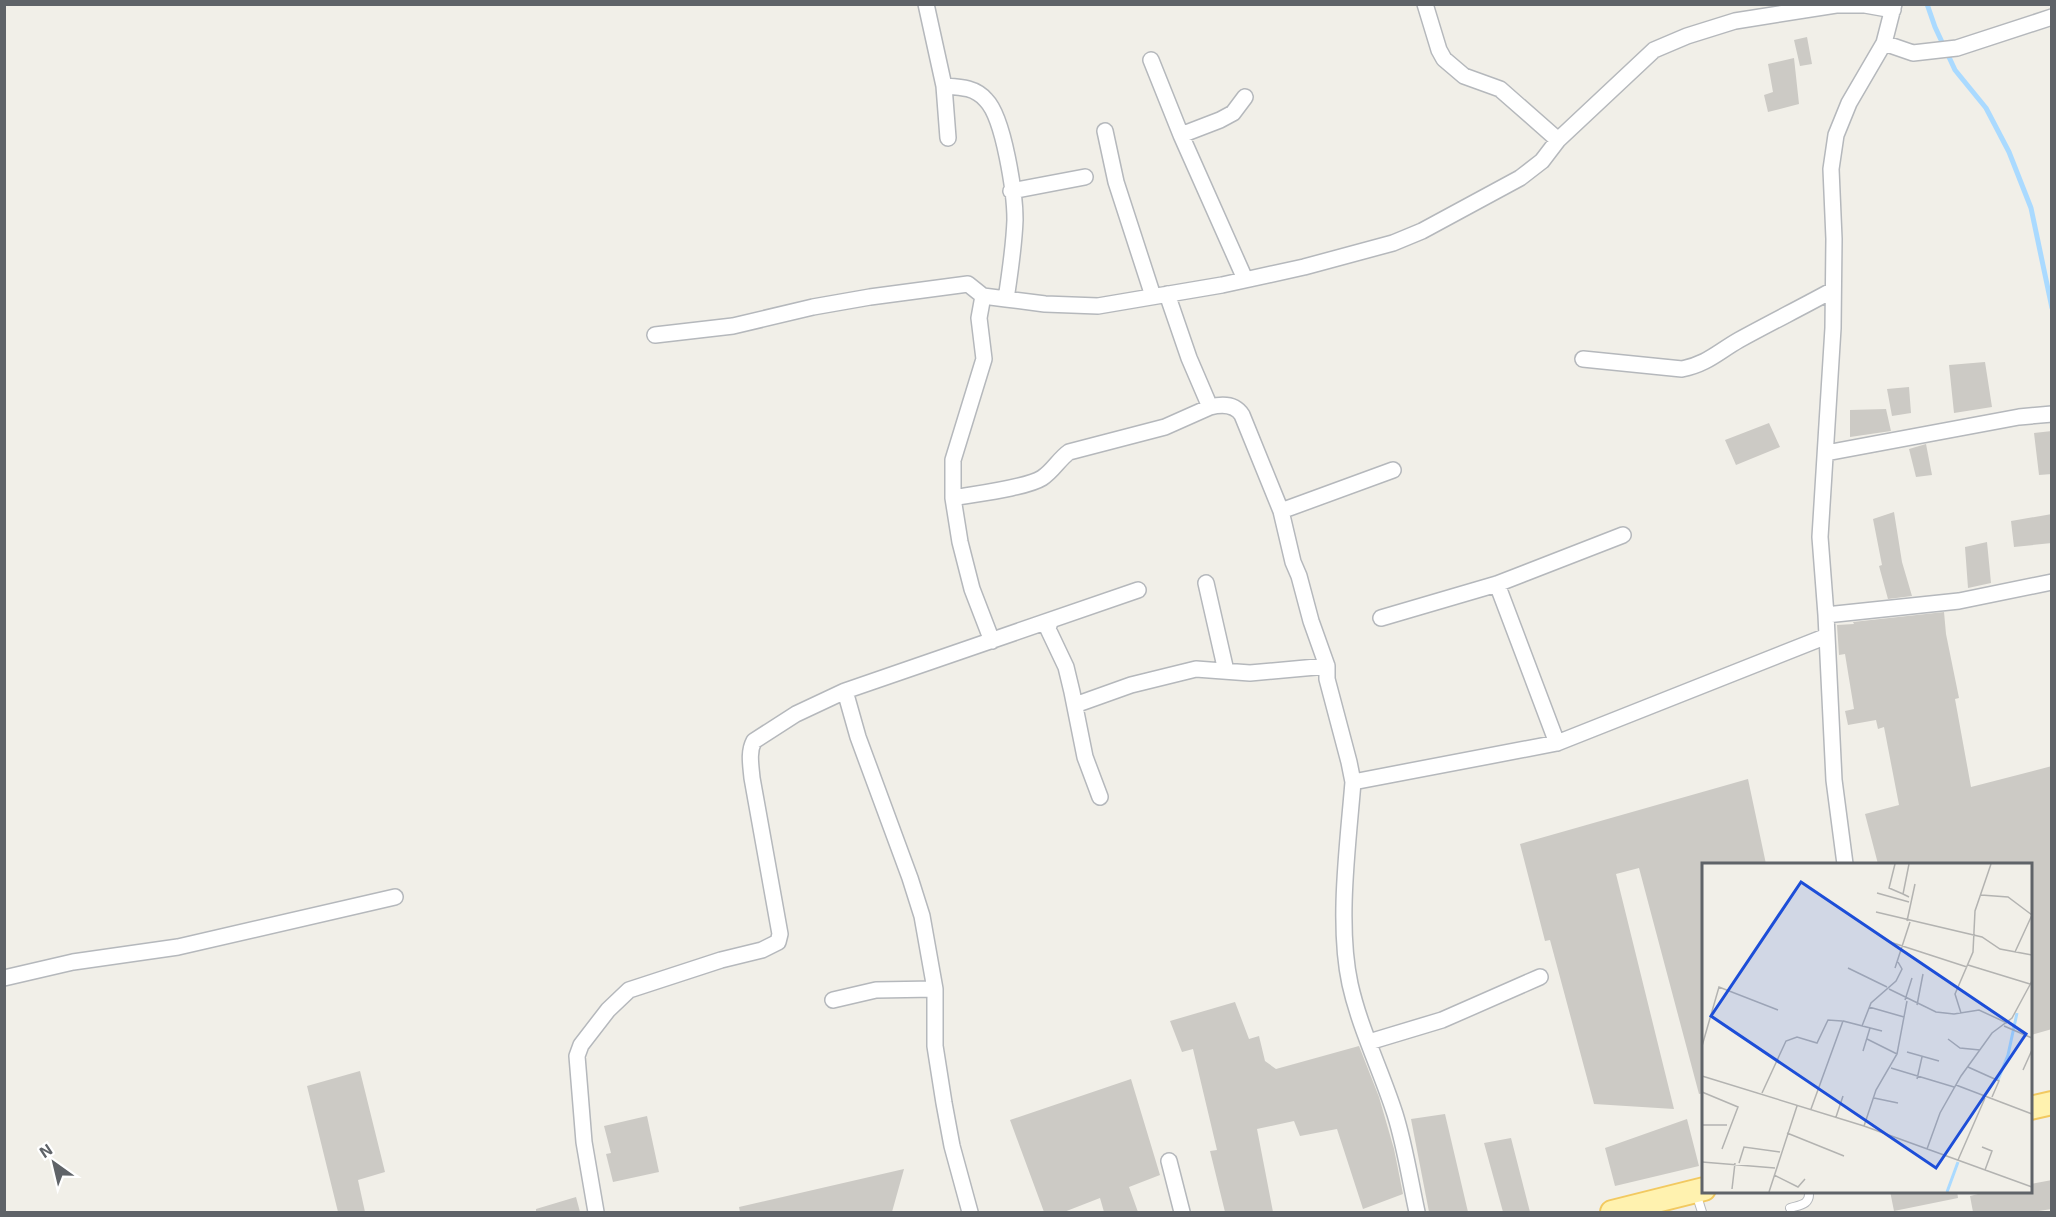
<svg xmlns="http://www.w3.org/2000/svg" width="2056" height="1217" font-family="'Exo 2',sans-serif">
<style>
.lines{fill:none;stroke-linecap:round;stroke-linejoin:round}
.stream{stroke:#aadaff;stroke-width:5}
.building{fill:#cccac5}
.service-casing{stroke:#b5b8bc;stroke-width:10}
.minor-casing{stroke:#b5b8bc;stroke-width:18}
.primary-casing{stroke:#f2c960;stroke-width:26}
.service{stroke:#fff;stroke-width:8}
.minor{stroke:#fff;stroke-width:15}
.primary{stroke:#fff2af;stroke-width:22}
.inset-river{fill:none;stroke:#aadaff;stroke-width:3}
.inset-road{fill:none;stroke:#b3b3b1;stroke-width:1.5}
.view{fill:#1d4ed8;fill-opacity:0.15;stroke:#1d4ed8;stroke-width:3}
.inset-edge{fill:none;stroke:#5f6368;stroke-width:3}
</style>
<rect width="100%" height="100%" fill="#f1efe8"/>
<g class="lines">
<path class="stream" d="M1927,4L1935,27L1955,70L1986,108L2009,152L2031,208L2052,308"/>
</g>
<path class="building" d="M1807,37L1812,64L1800,66L1794,40Z
M1794,58L1799,104L1768,112L1764,95L1773,92L1768,64Z
M1985,362L1992,407L1954,413L1949,365Z
M1909,387L1911,413L1892,416L1887,389Z
M1886,409L1891,431L1850,437V410Z
M1769,423L1780,447L1736,465L1725,440Z
M2052,431V474L2039,475L2034,433Z
M1926,444L1932,475L1916,477L1909,449Z
M1894,512L1902,562L1912,596L1888,599L1879,566L1882,565L1873,519Z
M2052,514V543L2014,547L2011,521Z
M1987,542L1991,583L1968,588L1965,547Z
M1944,612L1946,634L1959,698L1955,699L1971,787L2052,766V1029L2031,1035V864H1878L1865,814L1899,805L1884,727L1878,729L1876,720L1848,725L1845,711L1854,709L1845,654L1839,655L1837,625L1854,624L1853,622Z
M1748,779L1766,864H1704V1093L1699,1094L1639,868L1616,874L1674,1109L1594,1104L1550,940L1545,941L1520,844Z
M1235,1002L1249,1039L1259,1036L1265,1061L1276,1069L1359,1046L1379,1097L1394,1149L1403,1194L1363,1209L1337,1129L1300,1136L1294,1121L1257,1129L1273,1212H1225L1210,1151L1217,1150L1193,1049L1182,1052L1170,1021Z
M360,1071L385,1172L358,1180L365,1212H338L307,1086Z
M1131,1079L1160,1175L1129,1187L1138,1212H1104L1100,1198L1064,1212H1044L1010,1120Z
M1445,1114L1468,1212H1429L1411,1119Z
M647,1116L659,1172L613,1182L606,1154L611,1153L604,1126Z
M1687,1119L1699,1166L1615,1186L1605,1148Z
M1511,1138L1530,1212H1503L1484,1143Z
M904,1169L892,1212H740L739,1207Z
M2052,1180V1209L2032,1212H1973L1970,1196L1990,1191H2031V1184Z
M1890,1191H1957L1958,1198L1894,1211Z
M576,1197L580,1212H536V1209Z"/>
<g class="lines">
<g class="service-casing">
<path id="service" d="M1696,1193L1702,1212
M1790,1208C1800,1205 1810,1205 1809,1192"/>
</g>
<g class="minor-casing">
<path id="minor" d="M926,4L944,86L948,138
M1425,4L1439,50L1444,59L1464,76L1500,89L1558,140
M1884,43L1913,53L1957,48L2052,17
M1151,60L1181,135L1245,279
M944,86C960,87 975,87 986,100C1004,118 1015,194 1015,220C1014,246 1010,273 1006,299L983,296L979,318L984,359L953,460V498L960,542L972,589L992,641
M1105,131L1116,182L1153,296
M1181,135L1220,120L1233,113L1245,97
M1011,191L1085,177
M1167,294L1189,358L1210,407C1222,404 1235,404 1242,415L1281,511L1293,562L1299,576L1311,621L1327,666V679L1349,762L1353,782C1348,844 1337,924 1350,984C1360,1029 1381,1070 1395,1114C1405,1146 1410,1180 1417,1212
M1006,299L1045,304L1098,306L1222,285L1304,267L1393,243L1422,231L1520,178L1542,161L1558,140L1654,50L1687,36L1735,21L1836,5H1865L1893,10
M655,335L733,326L813,307L870,297L968,284L983,296
M1583,359L1682,369C1707,364 1718,352 1739,340C1770,323 1802,307 1833,290
M1826,453L2019,417L2052,414
M953,498C974,494 1026,488 1042,478C1053,471 1059,459 1069,452L1165,427L1210,407
M1281,511L1393,470
M1206,583L1226,671
M1497,584L1557,743
M1826,615L1959,601L2052,582
M1381,618L1497,584L1623,535
M1050,622L1048,629L1066,667L1072,692L1085,757L1100,797
M1075,705L1131,685L1196,669L1250,673L1327,666
M1353,782L1557,743L1827,636
M1845,864L1834,780L1826,615L1820,537L1833,328L1834,239L1831,169L1836,135L1849,103L1884,43L1894,4
M4,978L73,962L178,947L395,897
M833,1000L876,990L935,989
M1369,1042L1442,1020L1540,977
M1169,1161L1182,1212
M596,1212L584,1142L577,1056L581,1045L608,1010L629,990L721,960L762,950L778,942L780,934L752,778C751,766 748,752 754,741L796,714L845,691
M970,1212L952,1146L944,1103L935,1046V989L922,916L910,878L858,737L845,691L1138,590"/>
</g>
<g class="primary-casing">
<path id="primary" d="M2030,1108L2052,1103
M1612,1212L1704,1189"/>
</g>
<use href="#service" class="service"/>
<use href="#minor" class="minor"/>
<use href="#primary" class="primary"/>
</g>
<g transform="translate(1702 863)">
<rect width="330" height="330" fill="#f1efe8"/>
<path class="inset-river" d="M296,217L306,192L315,150M245,329L256,299"/>
<path class="inset-road" d="M193,1L187,25L201,31M175,30L207,39M279,32L306,34L330,52M207,34L201,31L207,1M174,49L280,74L298,86L330,92M205,58L213,21M185,78L265,104M313,89L330,52M266,102L328,121M146,105L185,124M193,105L208,59M187,126L234,149L252,151L277,147L305,160M203,137L210,115M215,142L221,111M167,144L202,154M259,150L253,131L271,89L273,48L289,1M160,163L169,140L194,118L200,106L196,99M302,163L330,175M165,176L195,191M246,176L258,185L278,187M0,183L17,124L76,147M161,188L168,165M205,189L237,198M266,204L297,218L290,234M189,205L252,224M321,207L330,187M0,213L162,263L330,324M215,216L220,194M254,222L330,251M0,229L36,244L20,286M60,230L84,178L95,174L115,180L126,157L140,158M172,235L196,240M109,246L141,158L180,168M134,254L141,233M0,262H25M162,263L174,227L195,191L205,138M85,270L142,293M280,284L290,288L283,307M225,286L238,250L259,213L290,170L310,155L330,118M256,297L283,235M0,299L73,305M37,300L42,284L78,289M72,312L96,324L103,316M30,326L33,300M67,329L95,243"/>
<path class="view" d="M99,19L324,171L234,305L9,153Z"/>
<rect width="330" height="330" class="inset-edge"/>
</g>
<rect width="2056" height="1217" fill="none" stroke="#5f6368" stroke-width="12"/>
<g transform="translate(54 1163) rotate(326)" stroke="#ffffff" stroke-width="4.5" paint-order="stroke">
<path d="M0-4.5L10 22L0 15L-10 22Z" fill="#5f6368"/>
<text y="-9" font-size="16" font-weight="bold" text-anchor="middle" fill="#5f6368">N</text>
</g>
</svg>
